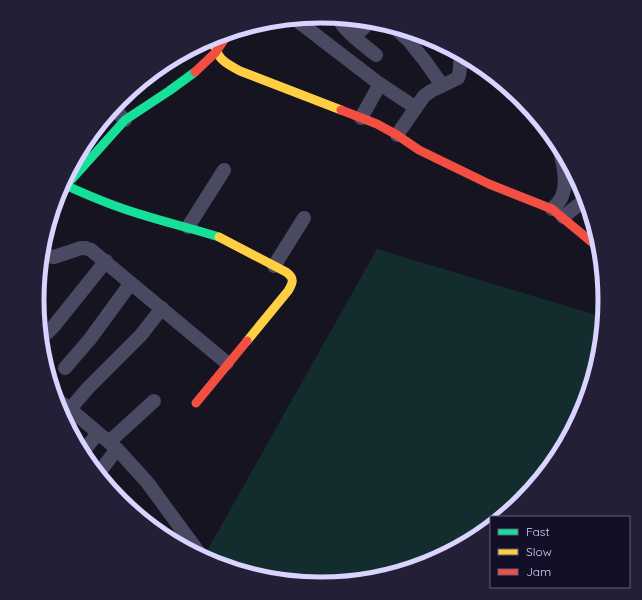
<svg xmlns="http://www.w3.org/2000/svg" width="642" height="600" font-family="Quicksand,sans-serif">
<style>
.green{fill:#132c2d}
.lines{fill:none;stroke-linecap:round;stroke-linejoin:round}
.street{stroke:#4a4962;stroke-width:14}
.fast{stroke:#16e098;stroke-width:9}
.slow{stroke:#ffcf43;stroke-width:9}
.jam{stroke:#f24e42;stroke-width:9}
.rim{fill:none;stroke:#d9d4ff;stroke-width:5}
</style>
<rect width="100%" height="100%" fill="#161421"/>
<path class="green" d="M377,249L603,317L599,356L583,409L557,458L522,501L502,517H491V526L479,536L429,562L376,579L321,584L265,578L212,562L203,558Z"/>
<g class="lines">
<path class="street" d="M338,18C346,33 363,44 376,55
M295,19L377,82L416,108
M394,27L409,41L425,61L442,85
M354,37L371,21
M113,108L125,120
M361,118L380,84
M397,135L424,96L431,91L458,78C461,71 459,63 462,55
M552,209C555,206 558,203 560,200C570,184 562,160 558,143
M563,217L586,199
M188,227L224,170
M41,255L54,257L81,248H85L91,250L227,363
M274,266L304,218
M40,334L47,333L53,327L106,261
M65,368L90,339L131,283
M56,399L70,409L117,449L147,482L202,557
M70,409L88,388L141,335L162,308
M109,442L154,401
M82,453L98,433
M98,473L106,484
M98,474L117,449"/>
<path class="fast" d="M63,184C89,196 115,207 143,215C168,223 194,229 219,237
M58,192L72,179L125,120L169,91L195,72"/>
<path class="slow" d="M213,38C216,58 223,62 240,71L341,110
M219,237L286,272C295,278 293,283 288,291L247,341"/>
<path class="jam" d="M195,72L215,53L229,33
M341,110L377,124L397,135L419,150L489,184L552,209L600,249
M196,403L247,341"/>
</g>
<path d="M0 0H642V600H0ZM44 300a277 277 0 1 1 554 0a277 277 0 1 1-554 0Z" fill="#231f37" fill-rule="evenodd"/>
<path class="rim" d="M44 300a277 277 0 1 1 554 0a277 277 0 1 1-554 0Z"/>
<rect x="490" y="516" width="140" height="72" fill="#130f26" stroke="#625e7d"/>
<rect x="498" y="529" width="20" height="6" fill="#16e098" stroke="#625e7d"/>
<text x="526" y="536" font-size="12" fill="#d9d4ff">Fast</text>
<rect x="498" y="549" width="20" height="6" fill="#ffcf43" stroke="#625e7d"/>
<text x="526" y="556" font-size="12" fill="#d9d4ff">Slow</text>
<rect x="498" y="569" width="20" height="6" fill="#f24e42" stroke="#625e7d"/>
<text x="526" y="576" font-size="12" fill="#d9d4ff">Jam</text>
</svg>
